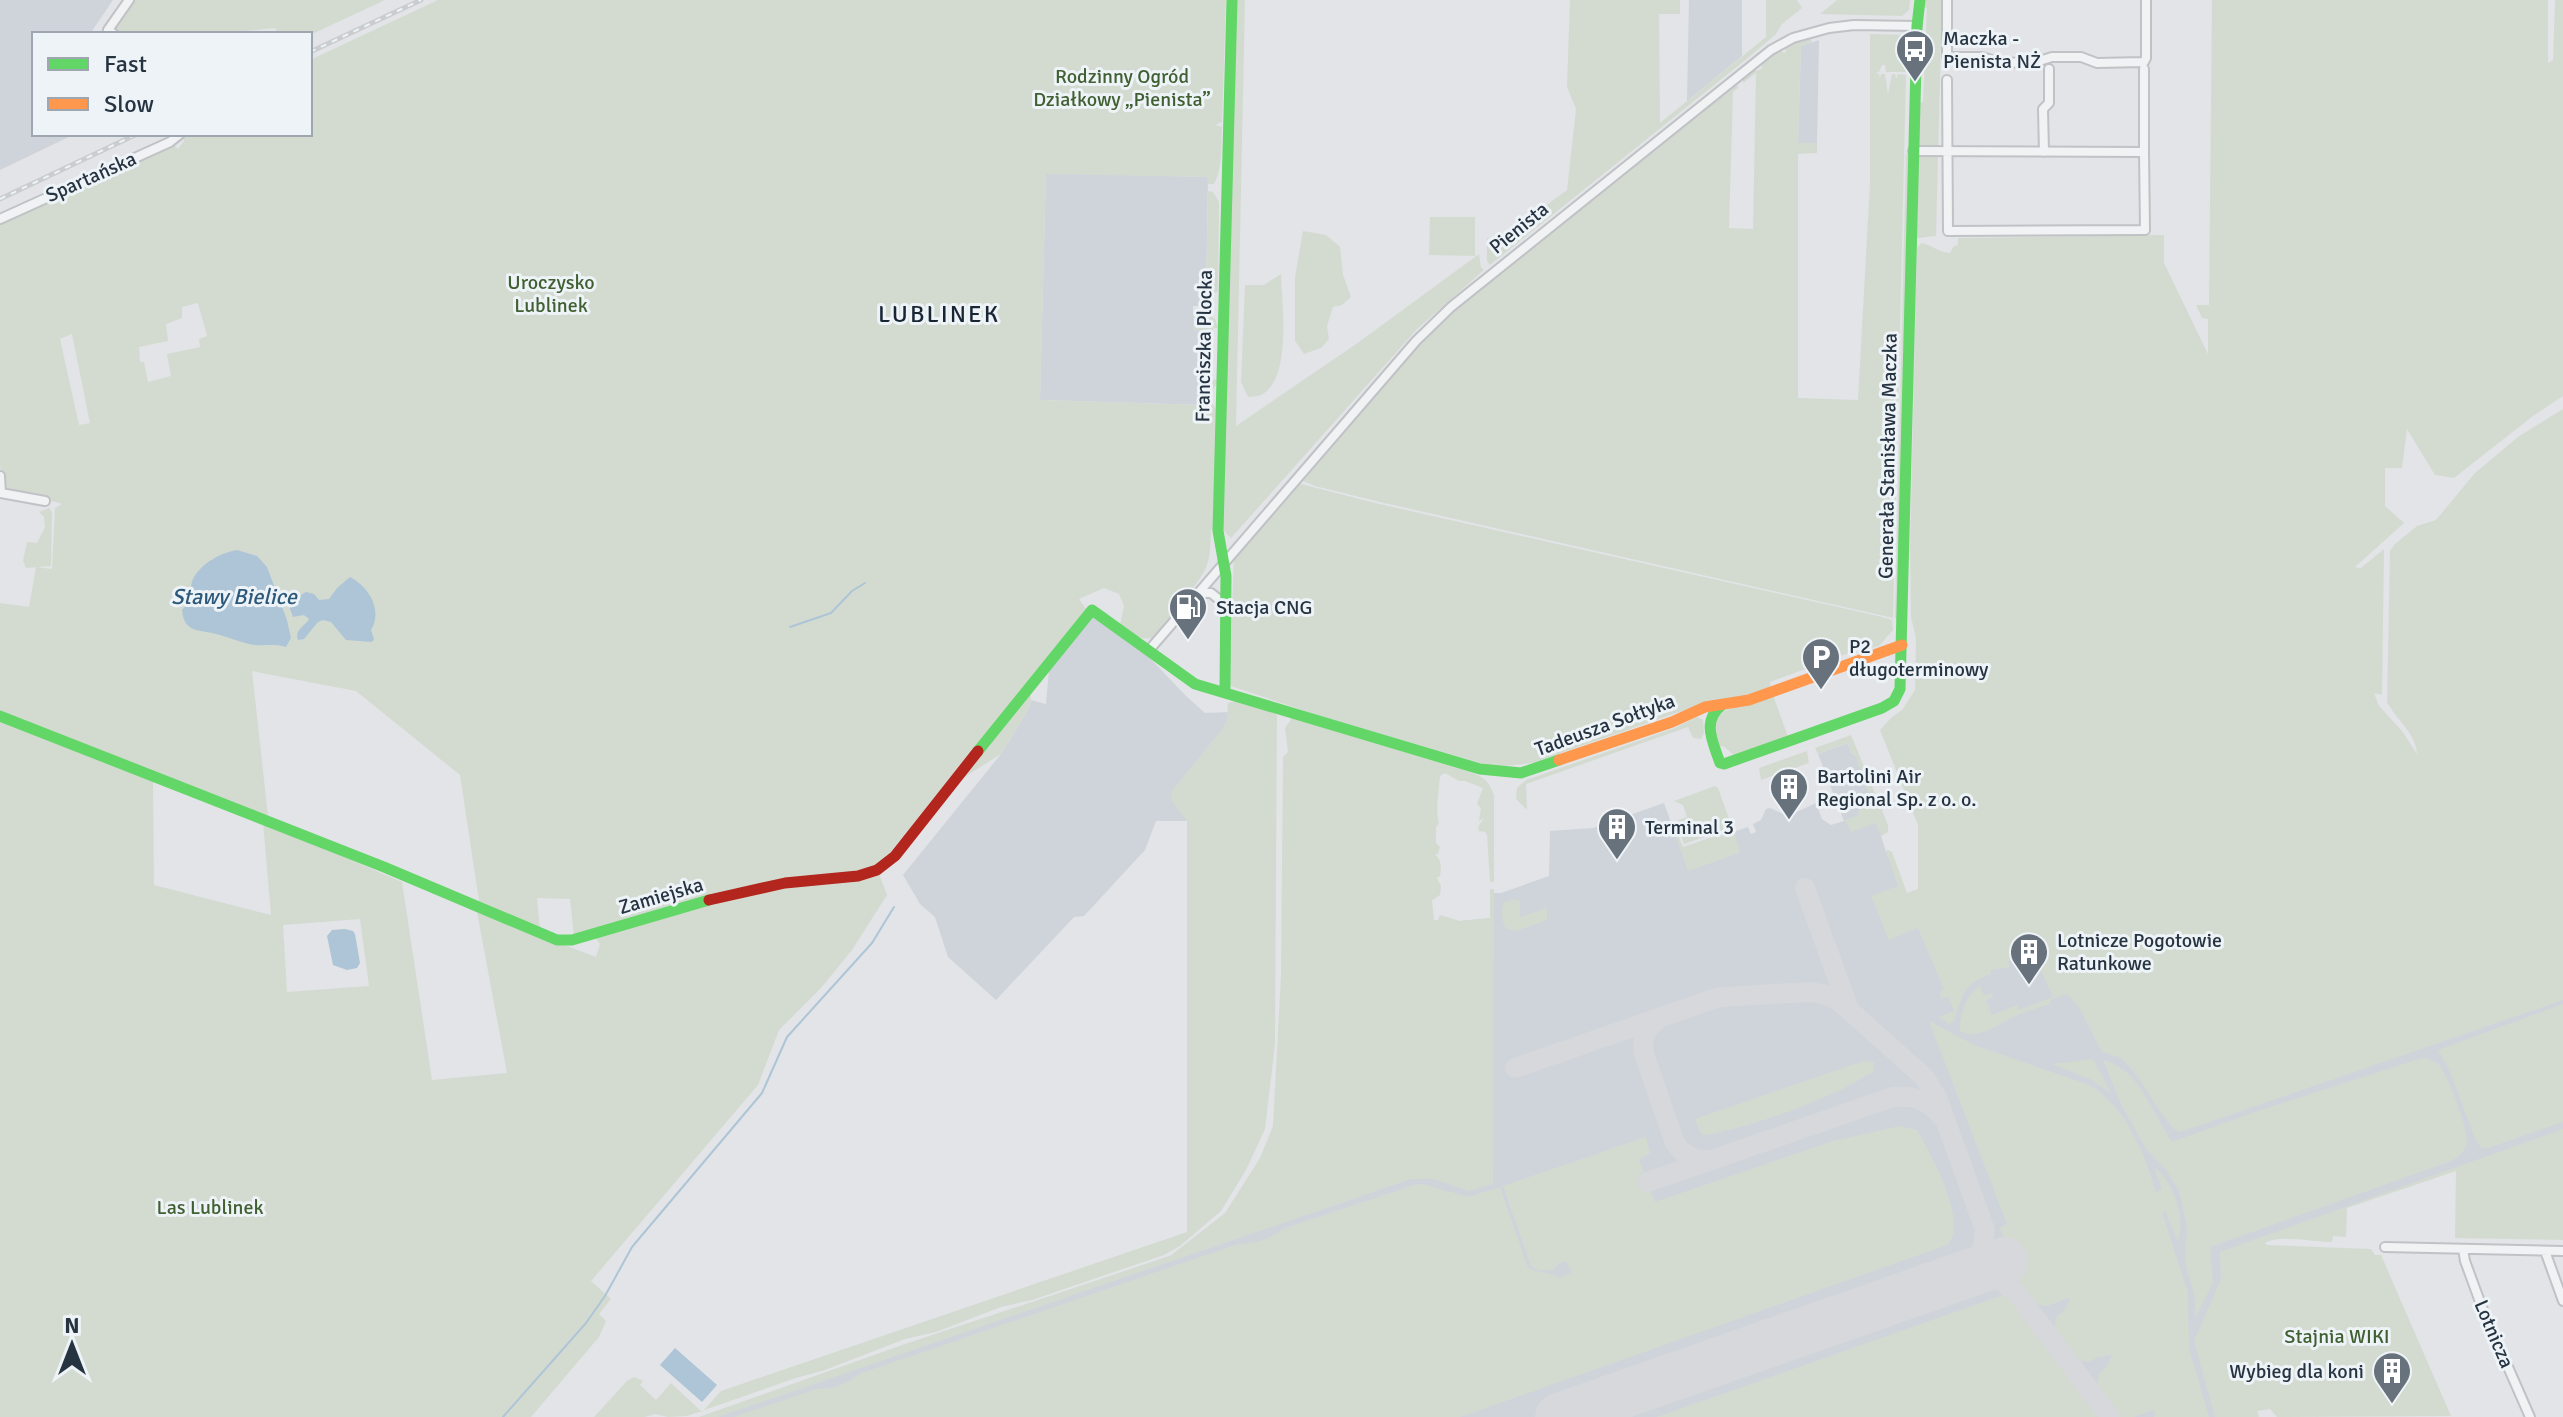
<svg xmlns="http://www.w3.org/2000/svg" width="2563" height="1417" font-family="Signika,sans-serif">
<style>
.built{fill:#cfd4db}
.green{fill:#d3dbd1;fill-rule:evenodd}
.water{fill:#adc5d6}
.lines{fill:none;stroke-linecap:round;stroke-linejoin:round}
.stream{stroke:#adc5d6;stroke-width:2}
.taxiway{stroke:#d6d8db;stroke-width:20}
.runway{stroke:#d6d8db;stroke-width:48}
.street-casing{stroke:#c0c2c5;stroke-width:12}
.street{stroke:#f1f2f4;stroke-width:8}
.fast{stroke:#63d668;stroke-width:11}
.slow{stroke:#ff974d;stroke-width:11}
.jam{stroke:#b3261e;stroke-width:11}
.rail-casing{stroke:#cacdcf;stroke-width:5}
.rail{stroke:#eef3f7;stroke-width:2;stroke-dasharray:6;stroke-linecap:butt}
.labels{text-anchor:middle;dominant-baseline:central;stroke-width:6;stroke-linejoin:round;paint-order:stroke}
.poi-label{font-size:20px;fill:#263442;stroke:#eef3f7;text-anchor:start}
.park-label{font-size:20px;fill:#406032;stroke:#eef3f7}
.street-label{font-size:20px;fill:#263442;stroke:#eef3f7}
.water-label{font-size:22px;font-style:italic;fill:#2c597b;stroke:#eef3f7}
.quarter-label{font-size:24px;letter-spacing:2px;fill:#182533;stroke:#eef3f7}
</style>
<rect width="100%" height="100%" fill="#e2e4e7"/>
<path class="built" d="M0,0H113L90,34H34V134H75L0,170Z
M1689,0H1742V56L1687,101Z
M1819,40L1817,143H1798L1801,46Z
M1046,173L1208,177L1206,300L1204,306H1193V329L1205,330L1203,405L1040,400Z
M1094,616L1145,653L1186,696L1205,713L1231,712L1187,821H1156L1145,850L1084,916L1074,917L996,1000L948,957L935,917L920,904L903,875L1001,754L1027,712L1031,700L1046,704L1049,670Z
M1848,743L1851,753L1856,756L1883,832L1881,836L1886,852L1939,972L2045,936L2563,997V1130L2220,1253L2226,1273L2217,1417H700L1420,1170L1460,921L1490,918V893H1501L1549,876L1550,831L1593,828L1664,803L1681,850L1748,827L1751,834L1756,832L1753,824L1761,820L1766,809L1770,808L1788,816L1816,803L1822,819L1831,825L1844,821L1818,754Z"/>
<path class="green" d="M133,0H385L310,35L278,34L275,28L220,34H122L117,30V24Z
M438,0H1226L1222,122L1215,125L1222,127C1221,146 1223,168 1214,184H1208L1207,177L1046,174L1040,400L1203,405L1204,399L1210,401L1216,409L1214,529L1211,530C1210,567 1208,569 1185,598L1186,600L1155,637C1140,642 1132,633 1120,625L1124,606L1119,594L1104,588L1079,599L1086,609L1029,681L1031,700L1027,712L1001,754L936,795L892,850L878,871L887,895L852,950L821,988L779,1030L758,1085L591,1281L611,1299L599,1314L606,1321L599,1337L531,1417H0V603L29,607L36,567L52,569L55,508L62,504C43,497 19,498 4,486L0,466V223L173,144L178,149L184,141V134H310V60ZM198,303L207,336L199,339L200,347L167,354L171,376L148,382L144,362H140L139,347L168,341L166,324L182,318V307ZM72,334L90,423L79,425L60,339ZM252,671L356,691L460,775L479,901L540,929L537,898L570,899L574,937L589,930L600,944L596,957L477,912L507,1073L432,1080L402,882L263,822L271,915L154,885L153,781L268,816ZM360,919L369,986L287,992L283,925Z
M1235,0H1245L1236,426L1359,342L1479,254L1481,267L1484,270L1417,329L1231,538L1222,529Z
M1570,0H1680V14H1659L1660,123L1766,37V0H1797L1802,8L1782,24L1776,34L1749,57L1490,265L1487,261V238L1493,244L1567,190L1576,109L1567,87Z
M1837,0H1910L1909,10L1902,16L1820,14Z
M1924,0H1942L1936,236L1917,238L1919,103L1923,102L1927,8L1923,7Z
M2212,0H2548V63L2553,60L2555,0H2563V396L2533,416L2454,478L2435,475L2407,429L2402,468H2385V506L2404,523L2355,567L2361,568L2384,549L2382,695L2374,693L2379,706L2402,731L2417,754C2416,733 2397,721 2387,702L2390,551L2395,544L2417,526L2436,520L2475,473L2518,437L2563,409V1000L2180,1132C2166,1129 2140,1071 2120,1058C2114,1055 2107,1054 2102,1052L2079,1007L2067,994L2050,1000L2051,1004C2041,1007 2030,1010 2020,1014C2003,1021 1978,1042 1960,1031C1959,1016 1966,994 1980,986L1984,996L1992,993L1993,997L1986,1000L1992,1015L2017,1005L2019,1010L2053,997L2035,957L2031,958L2029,955L2031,953L2028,947L2024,950L2029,959L2025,960L2023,956L2008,961L2010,967L1991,970V974C1960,986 1965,993 1954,1021L1949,1024L1939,1017L1954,1011L1948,997L1941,999L1940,992L1944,989L1918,928L1889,940L1871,896L1898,886L1886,851L1888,850L1892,852L1907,893L1918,889V825L1880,730L1892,717L1902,710L1915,690L1916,638L1911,617L1910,548L1917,247L1922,243C1933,246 1939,252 1950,253L1954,246L1958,245V238L2164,235V263L2208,354V319L2202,318L2196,305H2209Z
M1870,34L1905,35L1906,72H1886L1885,65H1882L1879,72L1875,73L1879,74L1880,78L1881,74H1885L1888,94L1892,74H1895L1896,79L1898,74L1906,75L1893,618L1380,502L1315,486L1301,480L1426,335L1455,308L1734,84L1739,87L1733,92L1729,228L1753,229L1756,73L1743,83V78L1754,68L1757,71L1762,68V62L1781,49L1783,53L1786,52L1785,47L1810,37L1812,42L1801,46L1798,143H1817V153L1798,154V398L1858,400L1870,183Z
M1906,154H1909L1898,619L1895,618Z
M1208,191L1213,192L1219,202L1218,291L1215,293H1206Z
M1430,217H1475V256L1429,255Z
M1303,231L1326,235L1340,247L1343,275L1351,297L1342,305L1333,307L1327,326L1329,339L1321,348L1304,354L1295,341V277Z
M1281,274C1282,303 1292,380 1261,395C1260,396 1249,397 1248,397L1241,382L1245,285H1264Z
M1193,314L1210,315L1215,319L1218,328H1213L1212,379L1217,380C1216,388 1212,392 1204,392L1205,331L1193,330Z
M1297,483L1375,503L1878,616L1892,620L1893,630L1879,646L1849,653L1770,682L1771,688L1742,697L1705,703L1532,763L1494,767L1317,715L1231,686L1229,607H1232L1234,560Z
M49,508L52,512L51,566L26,568L23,561L27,542L37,543L45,527L44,517L39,512Z
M1773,695L1788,737L1735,756L1723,746L1720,747L1713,725L1718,713Z
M1236,701L1275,713L1277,716L1275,1044L1265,1129L1246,1170L1221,1211L1180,1246L1164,1255L1032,1300L1001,1307L936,1332L905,1339L825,1370L796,1378L687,1416L668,1417L655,1414L645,1417H594L627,1381L634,1377L643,1381L640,1385L656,1400L671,1383L702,1412L721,1391L1187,1232V821L1172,801L1171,792L1223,728L1227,720L1228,703Z
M1697,717L1703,720L1704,733L1701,739L1693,738L1688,727L1526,784L1527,810L1516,799L1517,788L1526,780L1675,728Z
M1292,718L1470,772C1484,777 1489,781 1494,795V882H1490L1487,835L1485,832L1479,831L1478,827L1484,818L1479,821L1481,808L1477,804L1483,788L1465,781H1459L1445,773L1440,776C1439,791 1435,809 1439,823L1436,827V843L1440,847L1438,854H1435C1441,861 1442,865 1440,876L1437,878L1441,886L1440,895L1432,900L1434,920H1438L1440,915L1460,921L1490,918V889H1494L1493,1184L1468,1191L1434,1179H1411L718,1417H699L905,1344L1170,1256L1225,1213L1260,1158L1273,1126L1281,975L1283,757L1288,752L1285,728Z
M1851,735L1888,825V832L1881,836L1876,823L1851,832L1845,820L1859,815L1858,810L1873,804L1856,756L1851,753L1848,743L1818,754L1815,748Z
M1807,751L1809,763L1761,780L1759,768Z
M1715,786L1718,788L1732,827L1684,844L1676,821L1687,817L1683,805L1674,801Z
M1674,830H1676L1683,847L1733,830L1740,850L1739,853L1688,871Z
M1515,899L1520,901V917L1547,908V920L1516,931L1507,929C1501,923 1501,910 1504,902Z
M2563,1004V1122L2488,1148H2481L2475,1138L2450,1072L2438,1050Z
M1929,1021L1974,1045L2089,1085C2126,1106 2145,1154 2156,1193L2162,1189L2154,1167C2174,1183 2186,1217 2178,1242L2165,1211L2162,1212L2188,1293L2189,1349L2209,1417H2154L2155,1413L2153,1410L2134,1417H2118L2097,1389L2099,1373L2107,1367L2112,1355L2097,1357L2089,1362L2075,1360L2054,1332L2056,1317L2063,1312L2070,1300L2068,1298L2047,1306L2032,1304L2021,1288L2000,1228L2007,1224Z
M2422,1058C2429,1059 2434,1060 2439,1065C2448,1075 2468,1129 2467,1142C2465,1152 2459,1157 2451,1161L2210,1247L2213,1282L2195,1319V1298L2185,1261L2187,1225L2179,1191L2167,1171L2146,1149L2122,1106L2103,1060C2140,1069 2153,1115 2172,1142L2255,1112Z
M2093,1059L2111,1093L2090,1079L2052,1064Z
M1863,1061L1874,1062V1071C1832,1099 1757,1125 1707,1135L1701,1134L1695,1119Z
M1900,1126L1917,1130C1930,1153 1970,1224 1947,1245L1460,1417H734L816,1389C833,1389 846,1385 859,1374L1238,1244C1256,1244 1269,1239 1283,1229L1415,1185L1423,1184L1468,1197L1500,1187L1528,1268C1539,1274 1550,1271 1560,1278L1572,1272L1565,1261L1558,1264L1553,1270H1538L1531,1266L1503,1186L1646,1137L1650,1153L1639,1160L1655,1202L1833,1141Z
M2563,1129V1240L2455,1238L2456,1171L2347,1208L2346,1237L2333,1236L2332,1242C2313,1242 2279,1234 2265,1243L2267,1245L2371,1249L2375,1255H2381L2451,1416L2277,1417L2270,1409L2257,1411L2259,1417H2215L2194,1341L2221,1279L2220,1252Z
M2009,1293L2102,1417H1657Z"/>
<path class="water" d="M237,550L257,556L267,567L287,620L291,638L286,647C273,643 261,647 249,644C237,641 225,636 212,633C196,630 184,631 182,610C194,597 188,592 193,579C200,564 222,552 237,550Z
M350,577C369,587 383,610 371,630L374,639L372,642L346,640L331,622L323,620L318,622L304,639L298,640C294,630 305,626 309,619L304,615L293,617L289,606L292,600L306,592L314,594L319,600L329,599L337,588Z
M345,929L353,931L355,934L360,963L357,968L347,970L333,965L327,936L332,930Z
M675,1348L717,1385L702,1402L660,1365Z"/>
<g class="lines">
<path class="stream" d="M790,627L831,613L852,591L865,583
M503,1417L586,1323L605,1296L632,1247L762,1093L787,1037L872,943L894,907"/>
<path class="taxiway" d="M1805,888L1848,1007
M1661,1017C1647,1026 1641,1038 1644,1054L1675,1143C1684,1156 1694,1161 1710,1160
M1515,1068L1719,997L1811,992L1827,995L1839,1001L1924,1077L1937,1097L1985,1230L1982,1249L1967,1274
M1648,1182L1893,1097C1915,1095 1930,1101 1943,1118
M1967,1274L1999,1279L2016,1292L2110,1417"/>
<path class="runway" d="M1559,1417L2004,1261"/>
<g class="street-casing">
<path id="street" d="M1947,0V57H1982L2001,63L2036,62L2052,57H2081L2097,63L2144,62L2146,58V0
M114,34L108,30L129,0
M1947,80L1948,231L2145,230L2144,152
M1913,151L2144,152V69
M2044,152L2043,109L2049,103V69
M0,219L170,142L180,134
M0,476L1,493L45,501
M1197,593H1211L1226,605
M1150,649L1416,341L1451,307L1771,50L1793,38L1829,28L1854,25L1917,26
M2385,1247L2563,1251
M2463,1249L2465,1261L2483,1310L2530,1417
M2545,1251L2563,1301"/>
</g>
<use href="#street" class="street"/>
<path class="fast" d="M1225,691L1226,576L1218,531L1232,0
M1722,705C1701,721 1713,742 1720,763L1724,764L1882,708L1894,701L1900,689L1917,26L1920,0
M0,716L384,867L557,940H572L709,900
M978,751L1092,610L1195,684L1480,769L1521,773L1559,760"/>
<path class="slow" d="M1559,760L1672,722L1705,707L1749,700L1902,645"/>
<path class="jam" d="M709,900L785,883L858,876L877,870L895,856L978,751"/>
<g class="rail-casing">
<path id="rail" d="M310,52L421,0
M0,199L137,134"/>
</g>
<use href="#rail" class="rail"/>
</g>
<defs>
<g id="bus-pin" transform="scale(2)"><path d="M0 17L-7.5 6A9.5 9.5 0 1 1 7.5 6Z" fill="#68727c" stroke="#eef3f7"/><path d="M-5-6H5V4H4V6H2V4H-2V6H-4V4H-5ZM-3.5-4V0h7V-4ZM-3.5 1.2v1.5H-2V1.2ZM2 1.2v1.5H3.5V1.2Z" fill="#fff"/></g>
<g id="fuel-pin" transform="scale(2)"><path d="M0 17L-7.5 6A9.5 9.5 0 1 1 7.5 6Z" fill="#68727c" stroke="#eef3f7"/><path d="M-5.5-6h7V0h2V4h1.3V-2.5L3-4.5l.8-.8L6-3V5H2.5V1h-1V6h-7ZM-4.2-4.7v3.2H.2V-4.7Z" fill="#fff"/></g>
<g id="parking-pin" transform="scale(2)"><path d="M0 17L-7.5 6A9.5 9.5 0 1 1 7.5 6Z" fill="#68727c" stroke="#eef3f7"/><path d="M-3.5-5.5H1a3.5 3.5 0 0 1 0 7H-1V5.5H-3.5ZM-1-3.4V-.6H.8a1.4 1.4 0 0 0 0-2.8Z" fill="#fff"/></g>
<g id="building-pin" transform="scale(2)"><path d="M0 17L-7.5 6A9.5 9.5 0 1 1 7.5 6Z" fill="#68727c" stroke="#eef3f7"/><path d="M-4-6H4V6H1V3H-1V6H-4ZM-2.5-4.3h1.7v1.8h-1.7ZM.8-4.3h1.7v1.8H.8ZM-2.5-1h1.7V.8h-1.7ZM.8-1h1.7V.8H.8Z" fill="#fff"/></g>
</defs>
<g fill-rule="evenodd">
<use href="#bus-pin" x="1915" y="49"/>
<use href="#fuel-pin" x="1188" y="607"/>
<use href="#parking-pin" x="1821" y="657"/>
<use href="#building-pin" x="1789" y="787"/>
<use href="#building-pin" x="1617" y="827"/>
<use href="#building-pin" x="2029" y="952"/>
<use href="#building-pin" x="2392" y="1371"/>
</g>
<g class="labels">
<g class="poi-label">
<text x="1943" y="38">Maczka -<tspan x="1943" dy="23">Pienista NŻ</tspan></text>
<text x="1216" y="607">Stacja CNG</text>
<text x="1849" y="646">P2<tspan x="1849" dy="23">długoterminowy</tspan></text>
<text x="1817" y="776">Bartolini Air<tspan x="1817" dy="23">Regional Sp. z o. o.</tspan></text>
<text x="1645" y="827">Terminal 3</text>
<text x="2057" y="940">Lotnicze Pogotowie<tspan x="2057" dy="23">Ratunkowe</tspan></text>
<text x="2364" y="1371" text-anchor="end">Wybieg dla koni</text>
</g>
<g class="park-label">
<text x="1122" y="76">Rodzinny Ogród<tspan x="1122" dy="23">Działkowy „Pienista”</tspan></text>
<text x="551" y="282">Uroczysko<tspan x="551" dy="23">Lublinek</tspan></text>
<text x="210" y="1207">Las Lublinek</text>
<text x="2337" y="1336">Stajnia WIKI</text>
</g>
<g class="street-label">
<text transform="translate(91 177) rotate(-24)">Spartańska</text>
<text transform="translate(1519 228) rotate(-39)">Pienista</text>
<text transform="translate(1204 346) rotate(-89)">Franciszka Plocka</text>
<text transform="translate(1888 456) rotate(-89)">Generała Stanisława Maczka</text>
<text transform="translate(1605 725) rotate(-20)">Tadeusza Sołtyka</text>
<text transform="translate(661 896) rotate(-16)">Zamiejska</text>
<text transform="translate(2494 1334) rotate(67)">Lotnicza</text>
</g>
<g class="water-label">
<text x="234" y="596">Stawy Bielice</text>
</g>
<g class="quarter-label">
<text x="939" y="314">LUBLINEK</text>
</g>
</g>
<rect x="32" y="32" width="280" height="104" fill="#eef3f7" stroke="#9ea7af" stroke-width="2"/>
<rect x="48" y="58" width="40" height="12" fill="#63d668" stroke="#9ea7af" stroke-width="2"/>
<text x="104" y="72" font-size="24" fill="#263442">Fast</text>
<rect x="48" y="98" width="40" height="12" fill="#ff974d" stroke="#9ea7af" stroke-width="2"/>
<text x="104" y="112" font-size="24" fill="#263442">Slow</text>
<g transform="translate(72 1345)" stroke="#eef3f7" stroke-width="6" paint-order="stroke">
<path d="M0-6L14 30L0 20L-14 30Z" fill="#263442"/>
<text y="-12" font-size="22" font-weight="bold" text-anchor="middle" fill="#263442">N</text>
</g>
</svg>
